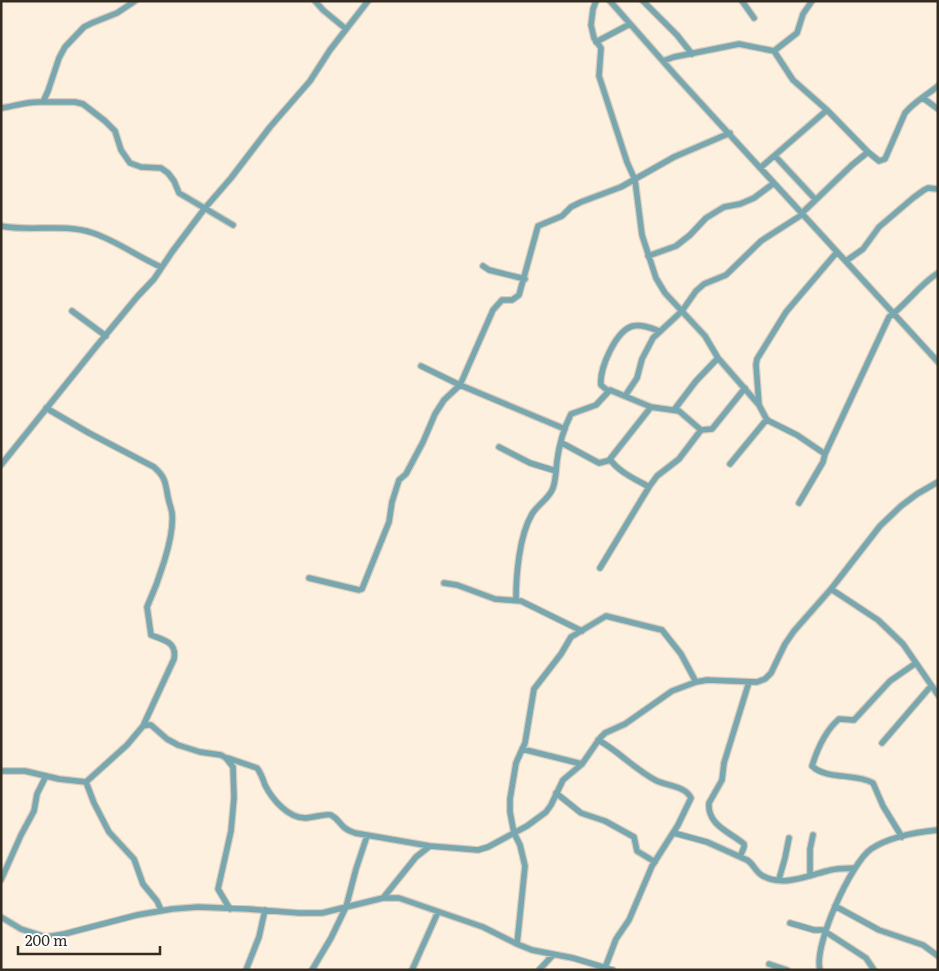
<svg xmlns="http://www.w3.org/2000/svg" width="939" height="971" font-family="Literata,serif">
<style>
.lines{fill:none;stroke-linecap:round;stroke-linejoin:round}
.minor-casing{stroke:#d9cdbd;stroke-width:8}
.minor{stroke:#78a7af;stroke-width:5.5}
</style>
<rect width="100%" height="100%" fill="#fdf0df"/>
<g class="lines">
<g class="minor-casing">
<path id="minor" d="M315,1L323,10L346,29
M596,1L593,9L591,25L594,38L601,48L599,76L627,162L635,180L642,235L656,278L665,293L705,336L718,358L759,405L767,420L797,435L825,454L823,462L799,503
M610,1L676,76L938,362
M643,1L677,35L692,54
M742,1L754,18
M596,42L630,24
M774,51L797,33L803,14L812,1
M663,61L674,57L739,44L774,51L793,80L827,110L868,152L879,161L885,159L905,113C914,102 927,95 938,86
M923,98L938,109
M43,102H75L83,104L105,121L115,131L121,150L130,163L141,167L161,168L168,173L174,181L179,193L233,225
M1,108C18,106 25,101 43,102L48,91L59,58L65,47L84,27L92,23L117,13L135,1
M775,156L815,199
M760,168L827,110
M802,213L852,165L868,152
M1,226C31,232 63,223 93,233C117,241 138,257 161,267
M648,256L676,246L690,235L706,218L724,207L740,204L754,198L774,183
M846,261L863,249L879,227L913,198L924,190L928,188L938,189
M483,266L489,270L525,279
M72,311L106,336
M421,366L460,385L565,429
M608,391L601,385C599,369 616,330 633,326C641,324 651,328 659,331
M625,396L637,378L642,359L653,338L682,311L696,291L704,284L726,275L761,241L803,214
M759,405L756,365L757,359L786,312L837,252
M46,408L89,433L154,467C166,478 165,482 168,497C169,503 171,507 172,513C175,537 157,585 147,607L151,635C164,640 177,642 174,659L143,726
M674,410L696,381L718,358
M562,443L599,463L611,460
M499,447L530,463L556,471
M825,454L889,317C907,304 919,285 938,273
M730,464L767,419
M1,465L95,348L137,297L154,279L172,252L205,208L231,178L270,127L310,81L330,50L368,1
M649,487C637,480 617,471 610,459L651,407
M600,568L649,487L657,476L679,459L701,430L712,429L745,388
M309,578L359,590L362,589L389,522L392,502L399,480L406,474L423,442L435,414L444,400L460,385L493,310L502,300H512L519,295L538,226L562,216L571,207L581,202L621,187L674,157L730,133
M444,583L457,585L495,599L521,601L582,631
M831,589L878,620L903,644L938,695
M516,600C516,576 519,536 532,514C538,504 549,499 553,488C556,479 556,470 557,461C559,445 564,428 571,414L596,405L610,390L651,407L679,411L701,430
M598,740C619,751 635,770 657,781C668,786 685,786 691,798L678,825L652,866L629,920L616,939L605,968
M882,743L931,686
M522,749L582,764
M228,758L257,768C261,773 263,779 265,785C272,799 288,818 305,818C312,818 327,813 331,815C341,820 339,828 355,833L430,846
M1,771H25L59,779L86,782L94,803L109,832L134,859L143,884L157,901L161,910
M86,782L127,745L143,726L148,725H151L167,739L178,745L200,752L221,755L226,758L233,767L234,798L231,831L218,889L230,909
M556,793L581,813L605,821L634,837L637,851L655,862
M674,833L707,842L747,860C754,864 755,872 763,876C783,887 806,876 827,871C835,868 845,869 854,868
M902,837L883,806L873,783C856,773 826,780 812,766C817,750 826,730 839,719L854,720L890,681L916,663
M740,857L744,847V844C730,832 707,825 709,803L722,780L724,763L749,682
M810,876V849L813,835
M779,879L785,858L789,838
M1,880L21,835L34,811L37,794L46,776
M383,898L416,857L430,846L478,850L488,847L527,826L546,812L551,805L563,780L582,764L600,738L605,733L625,724L672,691L696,682L707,680L757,682L765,679L771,673L785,644L794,631L831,589L880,526L901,506L917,494L938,482
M835,906L879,930L923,945L938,956
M1,917L21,929L46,937L64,934L137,915L172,909L198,907L248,909L299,913H322L383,898H399L483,927L517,944L532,950L573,958L613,970
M790,923L814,930H826
M826,932L866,958L874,970
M517,944L525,866L520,845L514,833L510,812V799L516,763L525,743L534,689L561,654L571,637L606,616L662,630L681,654L696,682
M769,964L787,970
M246,970L259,937L265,910
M312,970L331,938L346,907L356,869L367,836
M412,970L438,912
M539,970L553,955
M820,970C813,946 851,863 871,849C889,837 917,832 938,830"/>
</g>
<use href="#minor" class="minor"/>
</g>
<rect width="939" height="971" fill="none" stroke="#342c21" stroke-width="5"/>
<path d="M18 946v8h142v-8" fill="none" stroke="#342c21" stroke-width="2.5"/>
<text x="25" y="946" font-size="15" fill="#342c21" stroke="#ffffff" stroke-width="4" paint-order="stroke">200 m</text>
</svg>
